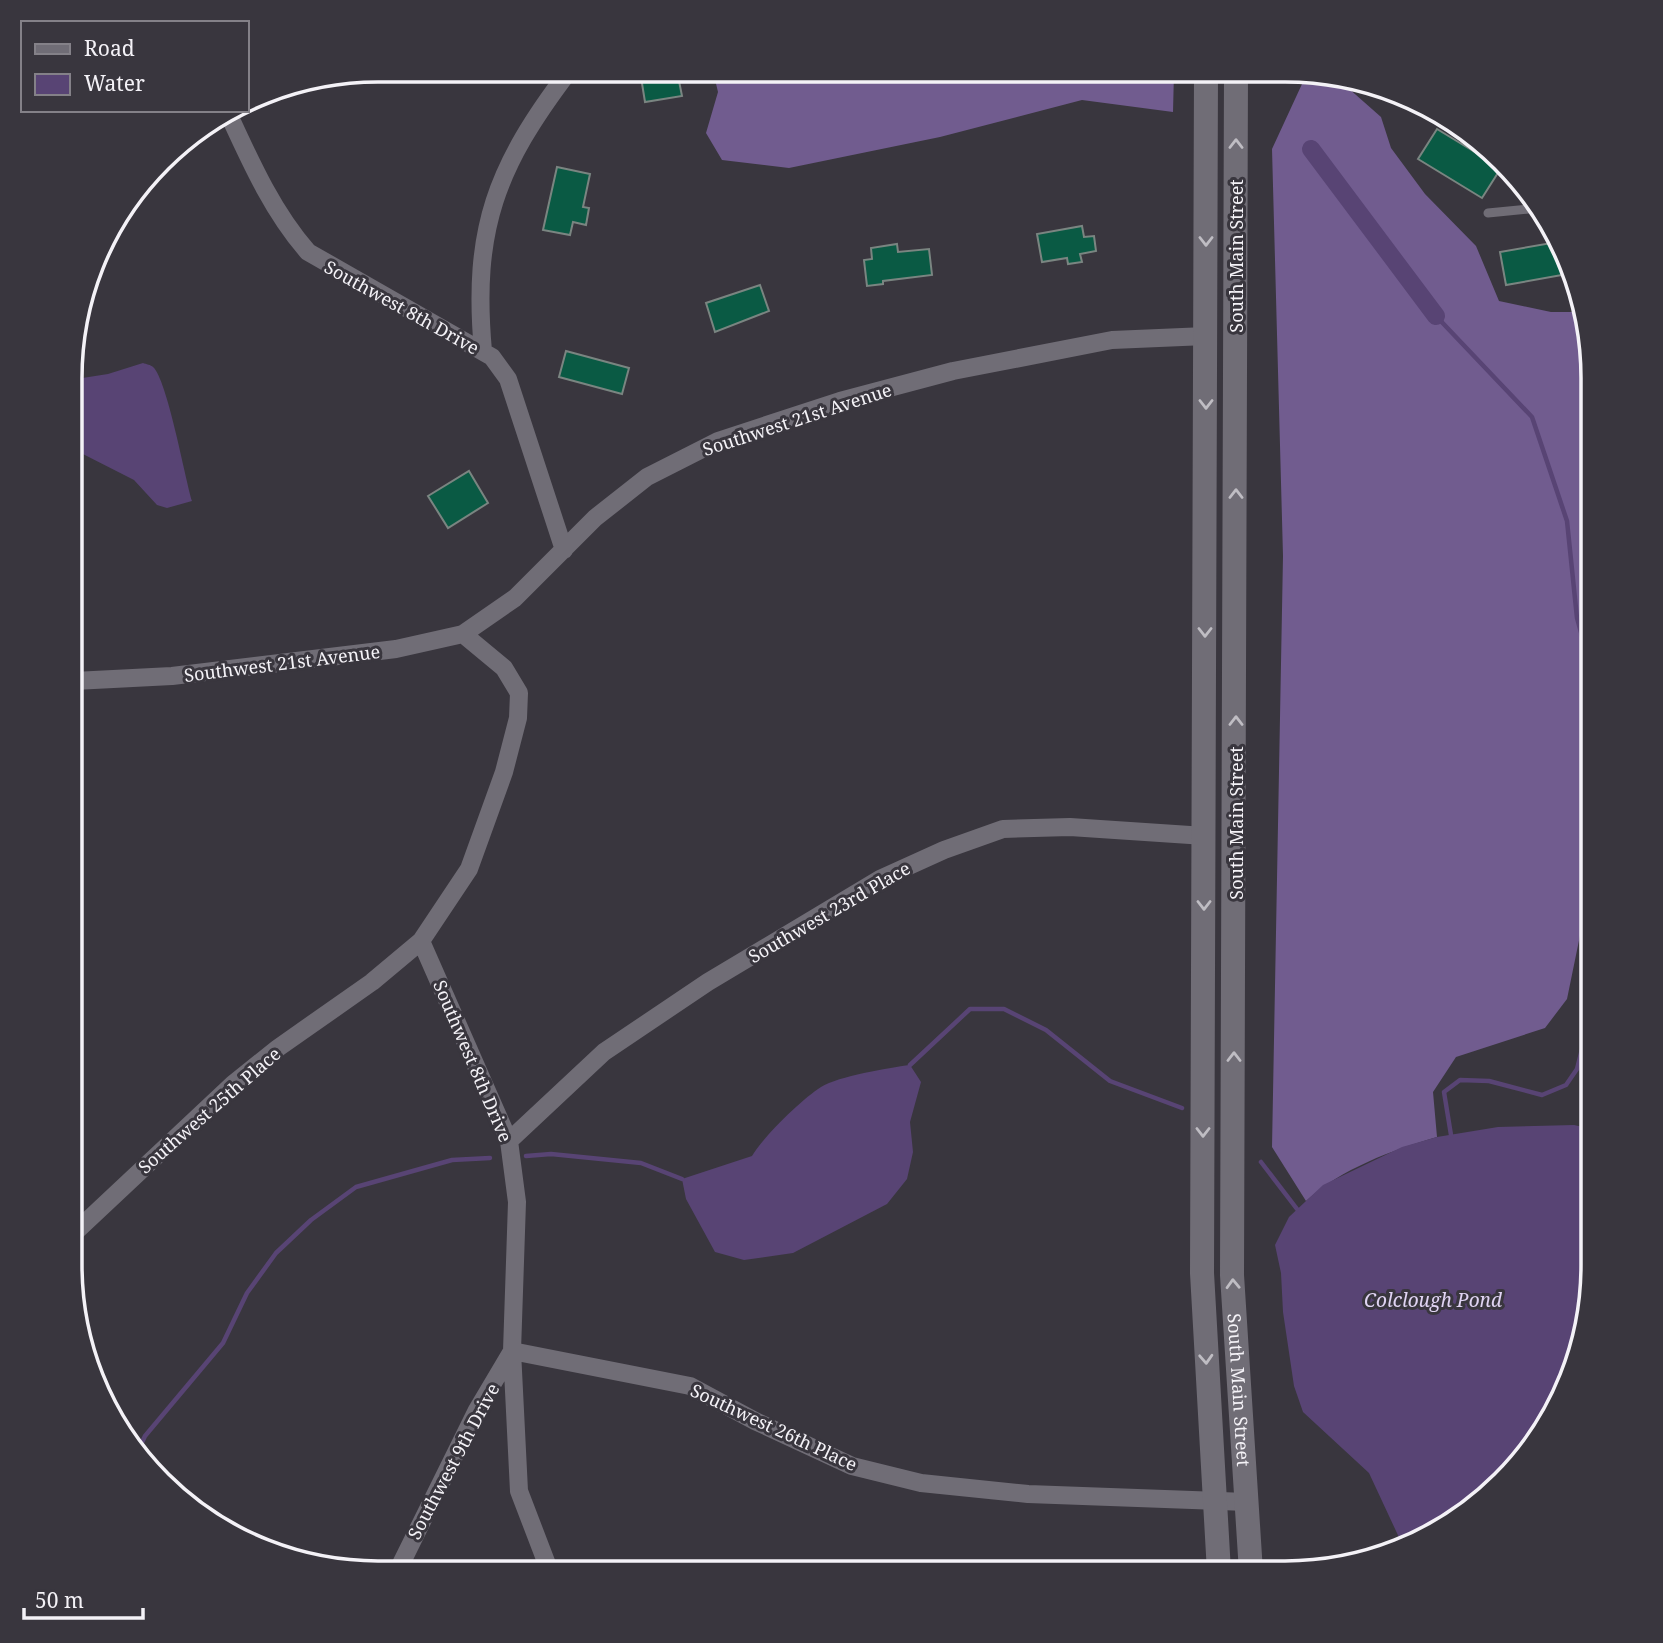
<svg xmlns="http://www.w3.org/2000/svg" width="1663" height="1643" font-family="'Noto Serif',serif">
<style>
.forest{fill:#715c8f}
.water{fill:#584474}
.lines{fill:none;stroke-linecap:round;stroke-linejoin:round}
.stream{stroke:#584474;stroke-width:4.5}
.canal{stroke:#584474;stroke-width:18}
.building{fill:#0a5a44;stroke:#7a8581;stroke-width:2}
.lane{stroke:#706d76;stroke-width:9}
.street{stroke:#706d76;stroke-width:18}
.secondary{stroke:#706d76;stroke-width:24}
.oneway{stroke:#bfbdc3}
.labels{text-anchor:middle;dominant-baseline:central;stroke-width:6;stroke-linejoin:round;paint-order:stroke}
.street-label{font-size:18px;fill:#f4f2f7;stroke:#39363e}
.water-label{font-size:19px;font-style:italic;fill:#e0d4f3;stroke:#39363e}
.rim{fill:none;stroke:#f4f2f7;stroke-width:3.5}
</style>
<rect width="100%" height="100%" fill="#39363e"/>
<path class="forest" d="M713,71L1174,72L1173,112L1082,100L940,137L789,168L722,160L706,133L718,92Z
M1302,84L1347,87L1381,117L1391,148L1425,194L1476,246L1499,301L1551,312H1583L1592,358V877L1567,999L1545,1028L1456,1057L1433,1092L1437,1137C1392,1150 1341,1169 1306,1201L1272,1147L1283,556L1272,149Z"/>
<path class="water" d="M143,363C146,364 151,365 153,367C167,379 185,478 192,501L167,508L157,505L134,480L75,450L76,379L108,374Z
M910,1065L921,1082L910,1122L913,1152L907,1179L887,1204L793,1253L744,1260L715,1252L686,1199L682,1179L752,1156C763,1137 802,1099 821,1087C839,1076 888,1068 910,1065Z
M1574,1125L1592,1129V1285L1561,1402L1472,1510L1403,1546L1369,1473L1303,1412L1294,1386L1283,1312L1281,1273L1275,1245L1289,1217L1323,1185L1402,1147L1437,1137L1498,1127Z"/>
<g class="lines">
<path class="stream" d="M1436,316L1532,417L1567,521L1577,618L1592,672
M910,1065L970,1009H1004L1046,1030L1110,1081L1182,1108
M1451,1135L1444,1092L1460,1080L1489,1081L1542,1095L1566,1085L1577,1069L1592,1010
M526,1156L551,1154L641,1163L682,1179
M1261,1162L1297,1209
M136,1455L145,1436L223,1343L247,1293L276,1253L311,1220L356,1187L452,1160L490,1158"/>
<path class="canal" d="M1311,149L1436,316"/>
</g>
<path class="building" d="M640,71H677L682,96L645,102Z
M1437,129L1501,168L1482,198L1418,159Z
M557,167L590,174L583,207L589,208L586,225L573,222L570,235L543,230Z
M1082,226L1084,237L1094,236L1096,251L1080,254L1082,262L1068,264L1067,258L1042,262L1037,234Z
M1557,242L1573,273L1506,285L1500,252Z
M897,244L898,252L929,249L932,275L883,281V284L867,286L864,260L872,259L871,248Z
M760,285L769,311L715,332L706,303Z
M566,351L629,368L622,394L559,377Z
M469,471L488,503L448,528L428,496Z"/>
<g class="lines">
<path class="lane" d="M1488,213L1539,208"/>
<path class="street" d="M229,115C251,163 273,212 308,252L492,357L508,379L564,550
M483,351C472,229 496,167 569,71
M74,681L172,676L396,649L463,634L515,598L595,518L647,477L718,441L840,401L953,371L1112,340L1206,336
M421,941L509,1141L517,1202L512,1351L519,1491L550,1572
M509,1141L604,1052L708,982L880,879L944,850L1003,829L1070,827L1205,836
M71,1236L233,1084L278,1048L372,982L421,941L469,869L504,772L518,718L519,693L504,668L463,634
M397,1572L477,1410L512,1351L690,1386L755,1421L852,1466L921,1483L1028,1494L1247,1502"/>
<g class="secondary">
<path d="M1206,72L1202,1273L1219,1572"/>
<path id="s1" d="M1236,72L1232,1275L1251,1572"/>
</g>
</g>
<defs><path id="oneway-chevron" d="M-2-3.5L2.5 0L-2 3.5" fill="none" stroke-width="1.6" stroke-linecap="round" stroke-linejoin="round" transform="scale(1.75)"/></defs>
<g class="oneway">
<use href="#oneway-chevron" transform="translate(1236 144) rotate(-90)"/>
<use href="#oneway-chevron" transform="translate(1206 241) rotate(90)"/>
<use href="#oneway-chevron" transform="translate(1206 404) rotate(90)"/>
<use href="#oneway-chevron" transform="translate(1236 494) rotate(-90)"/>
<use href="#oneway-chevron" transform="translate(1205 632) rotate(90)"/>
<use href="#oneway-chevron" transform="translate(1236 721) rotate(-90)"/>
<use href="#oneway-chevron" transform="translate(1204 905) rotate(90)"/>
<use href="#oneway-chevron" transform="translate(1234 1057) rotate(-90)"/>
<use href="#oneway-chevron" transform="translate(1203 1132) rotate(90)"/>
<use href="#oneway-chevron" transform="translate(1233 1284) rotate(-92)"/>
<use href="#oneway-chevron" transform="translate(1206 1359) rotate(87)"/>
</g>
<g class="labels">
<g class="street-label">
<text transform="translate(1236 256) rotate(-90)">South Main Street</text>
<text transform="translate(402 307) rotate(29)">Southwest 8th Drive</text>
<text transform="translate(797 419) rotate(-18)">Southwest 21st Avenue</text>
<text transform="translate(282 663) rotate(-7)">Southwest 21st Avenue</text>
<text transform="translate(1236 823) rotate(-90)">South Main Street</text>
<text transform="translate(829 912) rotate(-30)">Southwest 23rd Place</text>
<text transform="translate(473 1061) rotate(67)">Southwest 8th Drive</text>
<text transform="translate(209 1110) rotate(-41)">Southwest 25th Place</text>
<text stroke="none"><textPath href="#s1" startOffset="1318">South Main Street</textPath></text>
<text transform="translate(774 1427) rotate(25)">Southwest 26th Place</text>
<text transform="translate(453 1461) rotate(-62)">Southwest 9th Drive</text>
</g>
<g class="water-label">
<text x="1433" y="1300">Colclough Pond</text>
</g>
</g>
<path d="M0 0H1663V1643H0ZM378 82H1285A296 296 0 0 1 1581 378V1265A296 296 0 0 1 1285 1561H378A296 296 0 0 1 82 1265V378A296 296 0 0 1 378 82Z" fill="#39363e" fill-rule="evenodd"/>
<path class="rim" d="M378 82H1285A296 296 0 0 1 1581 378V1265A296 296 0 0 1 1285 1561H378A296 296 0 0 1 82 1265V378A296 296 0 0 1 378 82Z"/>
<rect x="21" y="21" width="228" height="91" fill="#39363e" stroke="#848188" stroke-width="2"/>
<rect x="35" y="44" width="35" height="10" fill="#706d76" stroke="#848188" stroke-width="2"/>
<text x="84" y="56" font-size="21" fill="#f4f2f7">Road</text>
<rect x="35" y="74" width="35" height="21" fill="#584474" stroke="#848188" stroke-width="2"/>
<text x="84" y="91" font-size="21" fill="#f4f2f7">Water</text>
<path d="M24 1608v10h119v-10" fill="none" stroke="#f4f2f7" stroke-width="3.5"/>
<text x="35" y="1608" font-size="21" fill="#f4f2f7" stroke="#39363e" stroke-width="5" paint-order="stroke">50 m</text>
</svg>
